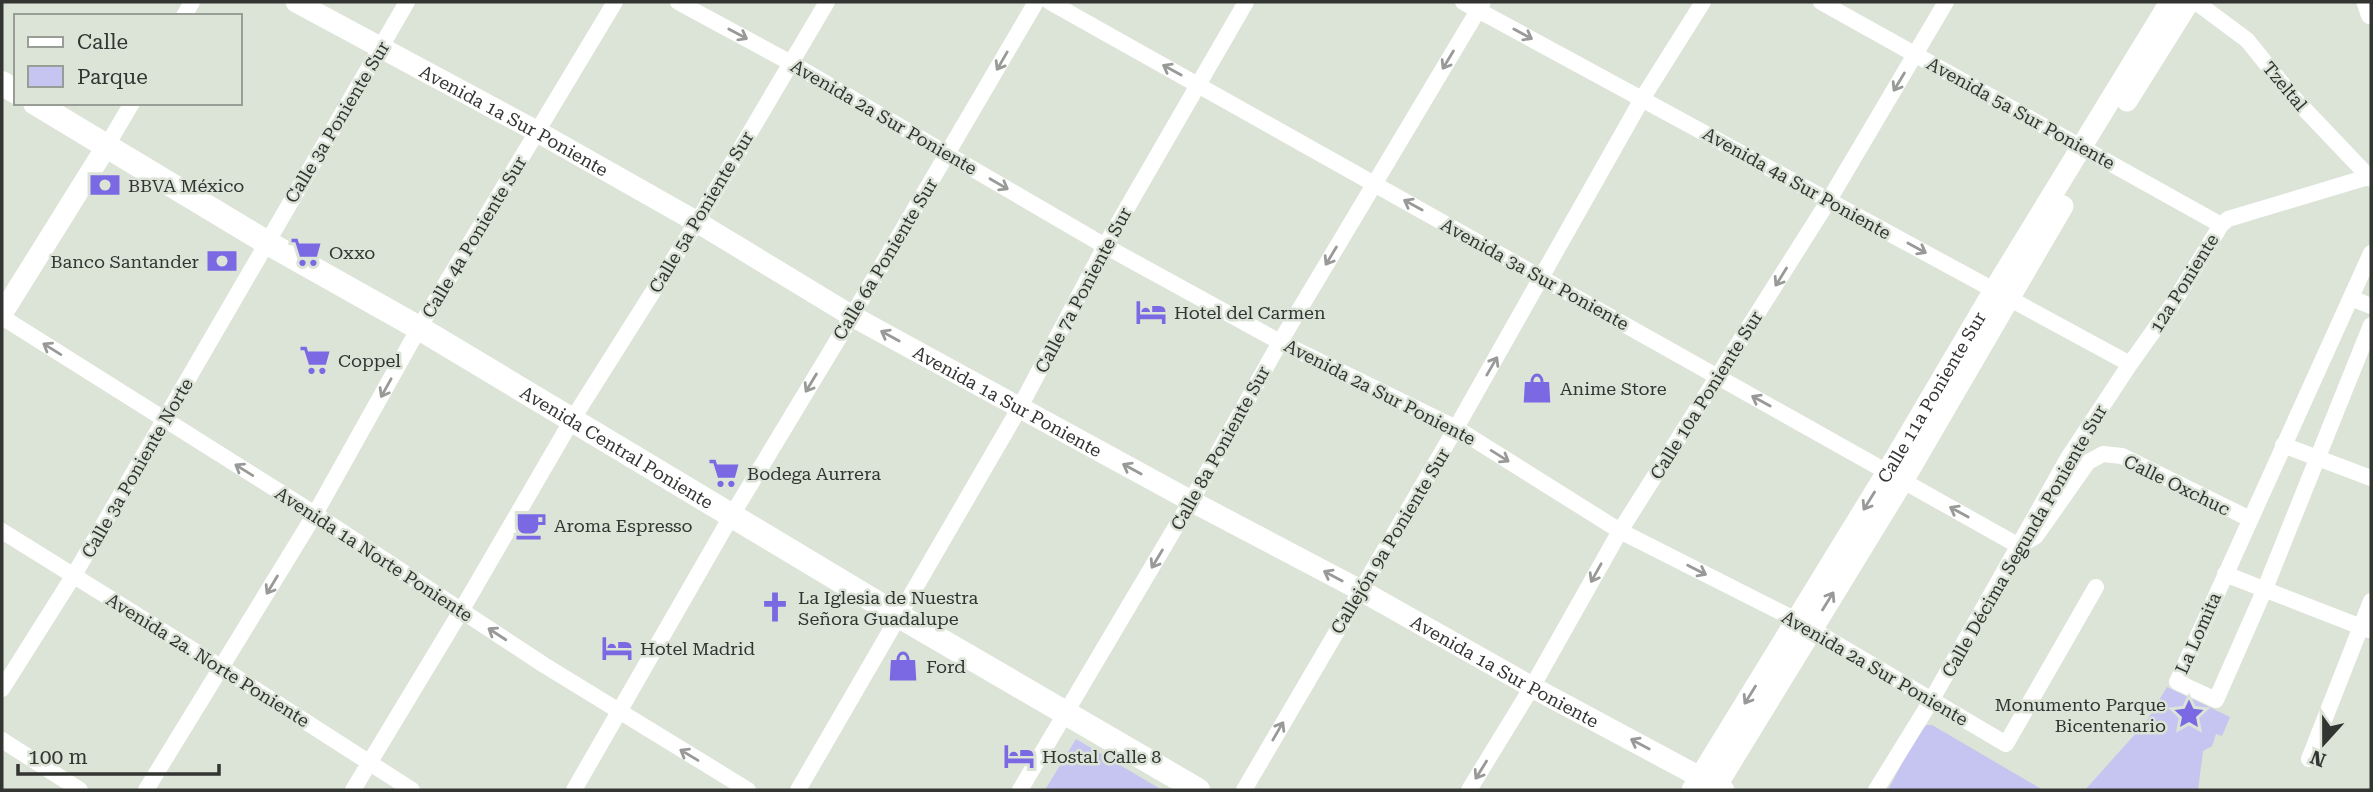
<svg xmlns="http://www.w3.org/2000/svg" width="2373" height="792" font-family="'Roboto Serif',serif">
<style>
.green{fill:#c6c4f0}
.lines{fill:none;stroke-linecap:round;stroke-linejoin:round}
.street{stroke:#fff;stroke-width:16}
.secondary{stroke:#fff;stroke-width:21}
.primary{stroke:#fff;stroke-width:24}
.oneway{stroke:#989a98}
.labels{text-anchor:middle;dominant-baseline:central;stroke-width:5;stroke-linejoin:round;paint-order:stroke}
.street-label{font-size:18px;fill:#323531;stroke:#dce3d7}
.poi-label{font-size:18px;fill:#323531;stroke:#dce3d7;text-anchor:start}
</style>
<rect width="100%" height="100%" fill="#dce3d7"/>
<path class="green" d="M2167,687L2230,717L2222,736L2216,734L2212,746L2203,751L2198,790H2085L2146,722Z
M1927,725H1932L2043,790H1888L1919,731Z
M1076,739L1162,790H1045Z"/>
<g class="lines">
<path class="street" d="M678,2L791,63L1105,246L1280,342L1456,428L1620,531L1796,620L2006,744L2096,587
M1050,2L2019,546L2036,536L2088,462L2103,454L2122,456L2250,519
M1463,2L2130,364
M1821,2L2221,225
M2196,2L2247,40L2294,98L2371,179
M184,16L192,2
M106,147L132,103
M2371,253L2177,682L2216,700L2264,591L2371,325
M2351,298L2371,306
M2,317L315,514L544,665L748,790
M2283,445L2371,478
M2,531L222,668L412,790
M2225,574L2369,630
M2,689L74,575L407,2
M2,740L80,790
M2309,759L2371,601
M146,790L315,514L419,328L615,2
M353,790L461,611L572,420L697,222L827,2
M574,790L732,515L852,316L1036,2
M798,790L1020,407L1105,246L1246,2
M1020,790L1191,501L1280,342L1483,2
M1244,790L1456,428L1642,99L1703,2
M1469,790L1532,687L1620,531L1829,200L1946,2
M1876,790L1931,701L2068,458L2130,364L2172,305L2221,225L2228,219L2368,177"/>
<g class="secondary">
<path id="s1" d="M296,2L538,132L697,222L852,316L1191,501L1360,590L1532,687L1724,790"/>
<path d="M2367,2L2371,14"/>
<path d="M2127,101L2189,2"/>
<path d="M2,314L106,147"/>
<path id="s2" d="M1692,790L1887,472L1994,290L2170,2"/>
<path d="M1714,790L1903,481L2063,206"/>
</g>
<g class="primary">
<path d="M2,83L16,92"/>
<path id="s3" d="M35,103L266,242L419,328L899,616L1198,790"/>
</g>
</g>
<defs><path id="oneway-shaft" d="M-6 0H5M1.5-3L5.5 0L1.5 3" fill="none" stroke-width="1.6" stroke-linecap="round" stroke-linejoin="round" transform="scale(1.75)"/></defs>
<g class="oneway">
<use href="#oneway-shaft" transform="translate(738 34) rotate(28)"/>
<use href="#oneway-shaft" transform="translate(1523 34) rotate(29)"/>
<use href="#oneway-shaft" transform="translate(1448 60) rotate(121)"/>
<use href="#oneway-shaft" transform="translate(1002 61) rotate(120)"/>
<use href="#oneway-shaft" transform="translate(1172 70) rotate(-151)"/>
<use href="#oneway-shaft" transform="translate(1899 82) rotate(121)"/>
<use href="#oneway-shaft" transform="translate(999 184) rotate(30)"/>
<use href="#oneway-shaft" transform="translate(1413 205) rotate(-151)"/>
<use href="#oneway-shaft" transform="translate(1917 248) rotate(29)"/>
<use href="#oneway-shaft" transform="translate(1331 256) rotate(121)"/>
<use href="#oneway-shaft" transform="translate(1781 277) rotate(122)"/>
<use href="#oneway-shaft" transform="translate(890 336) rotate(-151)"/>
<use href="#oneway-shaft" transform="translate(52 349) rotate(-148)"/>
<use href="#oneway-shaft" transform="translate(1492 366) rotate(-60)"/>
<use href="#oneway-shaft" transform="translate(811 383) rotate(121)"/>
<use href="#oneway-shaft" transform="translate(386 388) rotate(119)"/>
<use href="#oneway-shaft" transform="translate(1761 401) rotate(-151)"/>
<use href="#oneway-shaft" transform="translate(1500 456) rotate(32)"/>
<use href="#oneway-shaft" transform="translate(1132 469) rotate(-151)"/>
<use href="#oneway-shaft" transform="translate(244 470) rotate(-148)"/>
<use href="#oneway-shaft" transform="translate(1869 501) rotate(122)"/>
<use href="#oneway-shaft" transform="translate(1959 512) rotate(-151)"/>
<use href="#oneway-shaft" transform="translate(1157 559) rotate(121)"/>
<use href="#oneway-shaft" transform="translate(1697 570) rotate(27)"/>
<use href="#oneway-shaft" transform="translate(1596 573) rotate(119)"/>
<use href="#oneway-shaft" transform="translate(1333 576) rotate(-152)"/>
<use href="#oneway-shaft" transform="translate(272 585) rotate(121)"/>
<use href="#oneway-shaft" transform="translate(1828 601) rotate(-58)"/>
<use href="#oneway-shaft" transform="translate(497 634) rotate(-147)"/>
<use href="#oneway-shaft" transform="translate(1750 695) rotate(122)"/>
<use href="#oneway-shaft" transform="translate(1278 731) rotate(-60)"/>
<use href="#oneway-shaft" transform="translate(1640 744) rotate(-152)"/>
<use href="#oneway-shaft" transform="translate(689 755) rotate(-149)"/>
<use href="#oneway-shaft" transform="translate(1481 770) rotate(122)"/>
</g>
<defs>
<g id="bank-bare" transform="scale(2.415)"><path d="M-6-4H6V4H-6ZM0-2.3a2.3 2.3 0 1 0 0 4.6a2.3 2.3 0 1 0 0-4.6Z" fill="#7b68e3" stroke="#dce3d7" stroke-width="2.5" paint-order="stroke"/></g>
<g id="supermarket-bare" transform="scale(2.415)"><path d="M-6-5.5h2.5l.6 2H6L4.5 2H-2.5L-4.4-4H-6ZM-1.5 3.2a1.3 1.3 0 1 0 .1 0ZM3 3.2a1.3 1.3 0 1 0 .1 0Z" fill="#7b68e3" stroke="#dce3d7" stroke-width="2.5" paint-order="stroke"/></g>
<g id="hotel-bare" transform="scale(2.415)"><path d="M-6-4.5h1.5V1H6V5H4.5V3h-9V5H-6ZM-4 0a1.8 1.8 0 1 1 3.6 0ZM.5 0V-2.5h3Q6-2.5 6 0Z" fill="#7b68e3" stroke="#dce3d7" stroke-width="2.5" paint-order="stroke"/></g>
<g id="shop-bare" transform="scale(2.415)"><path d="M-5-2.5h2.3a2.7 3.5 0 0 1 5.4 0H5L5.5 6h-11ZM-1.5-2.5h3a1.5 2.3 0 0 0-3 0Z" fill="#7b68e3" stroke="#dce3d7" stroke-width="2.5" paint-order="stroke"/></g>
<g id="cafe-bare" transform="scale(2.415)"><path d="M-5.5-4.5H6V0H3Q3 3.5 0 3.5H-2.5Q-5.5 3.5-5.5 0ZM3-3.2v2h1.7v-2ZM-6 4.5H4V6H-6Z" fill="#7b68e3" stroke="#dce3d7" stroke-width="2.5" paint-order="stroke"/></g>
<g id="church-bare" transform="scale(2.415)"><path d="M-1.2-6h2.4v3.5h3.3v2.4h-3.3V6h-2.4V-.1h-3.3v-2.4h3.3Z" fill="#7b68e3" stroke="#dce3d7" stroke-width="2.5" paint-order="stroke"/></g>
<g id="sight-bare" transform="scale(2.415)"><path d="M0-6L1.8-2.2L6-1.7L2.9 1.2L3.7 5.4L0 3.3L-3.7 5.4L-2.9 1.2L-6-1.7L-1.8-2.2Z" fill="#7b68e3" stroke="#dce3d7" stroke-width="2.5" paint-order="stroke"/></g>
</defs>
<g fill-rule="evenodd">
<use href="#bank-bare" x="105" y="185"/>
<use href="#supermarket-bare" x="306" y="252"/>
<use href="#bank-bare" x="222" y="261"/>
<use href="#hotel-bare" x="1151" y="312"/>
<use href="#supermarket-bare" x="315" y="360"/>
<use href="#shop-bare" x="1537" y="388"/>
<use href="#supermarket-bare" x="724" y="473"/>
<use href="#cafe-bare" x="531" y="525"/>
<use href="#church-bare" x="775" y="607"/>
<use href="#hotel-bare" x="617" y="648"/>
<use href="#shop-bare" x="903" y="666"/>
<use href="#sight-bare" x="2189" y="714"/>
<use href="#hotel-bare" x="1019" y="756"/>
</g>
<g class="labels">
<g class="street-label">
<text transform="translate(2285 86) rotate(50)">Tzeltal</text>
<text transform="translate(2021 113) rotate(29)">Avenida 5a Sur Poniente</text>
<text transform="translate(884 117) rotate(30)">Avenida 2a Sur Poniente</text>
<text stroke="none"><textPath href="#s1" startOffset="248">Avenida 1a Sur Poniente</textPath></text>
<text transform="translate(337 122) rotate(-59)">Calle 3a Poniente Sur</text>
<text transform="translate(1797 183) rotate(29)">Avenida 4a Sur Poniente</text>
<text transform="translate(701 212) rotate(-59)">Calle 5a Poniente Sur</text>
<text transform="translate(474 237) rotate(-59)">Calle 4a Poniente Sur</text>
<text transform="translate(885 259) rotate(-59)">Calle 6a Poniente Sur</text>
<text transform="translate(1535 274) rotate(29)">Avenida 3a Sur Poniente</text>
<text transform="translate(2184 283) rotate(-58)">12a Poniente</text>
<text transform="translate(1083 290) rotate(-62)">Calle 7a Poniente Sur</text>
<text transform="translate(1380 392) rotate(27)">Avenida 2a Sur Poniente</text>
<text transform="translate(1706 395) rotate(-58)">Calle 10a Poniente Sur</text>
<text stroke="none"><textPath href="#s2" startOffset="460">Calle 11a Poniente Sur</textPath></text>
<text stroke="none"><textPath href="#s1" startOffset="816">Avenida 1a Sur Poniente</textPath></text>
<text stroke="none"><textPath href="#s3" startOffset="676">Avenida Central Poniente</textPath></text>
<text transform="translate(1220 448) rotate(-61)">Calle 8a Poniente Sur</text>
<text transform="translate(137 468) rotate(-60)">Calle 3a Poniente Norte</text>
<text transform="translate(2177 485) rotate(26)">Calle Oxchuc</text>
<text transform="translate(1390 541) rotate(-59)">Callejón 9a Poniente Sur</text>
<text transform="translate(2024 541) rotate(-60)">Calle Décima Segunda Poniente Sur</text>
<text transform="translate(374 554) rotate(33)">Avenida 1a Norte Poniente</text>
<text transform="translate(2198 633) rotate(-66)">La Lomita</text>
<text transform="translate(208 660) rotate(32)">Avenida 2a. Norte Poniente</text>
<text transform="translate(1875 668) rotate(30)">Avenida 2a Sur Poniente</text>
<text stroke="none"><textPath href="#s1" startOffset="1382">Avenida 1a Sur Poniente</textPath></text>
</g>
<g class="poi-label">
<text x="128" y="185">BBVA México</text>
<text x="329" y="252">Oxxo</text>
<text x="199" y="261" text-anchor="end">Banco Santander</text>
<text x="1174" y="312">Hotel del Carmen</text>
<text x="338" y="360">Coppel</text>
<text x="1560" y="388">Anime Store</text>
<text x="747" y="473">Bodega Aurrera</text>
<text x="554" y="525">Aroma Espresso</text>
<text x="798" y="597">La Iglesia de Nuestra<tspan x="798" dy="21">Señora Guadalupe</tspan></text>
<text x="640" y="648">Hotel Madrid</text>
<text x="926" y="666">Ford</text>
<text x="2166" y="704" text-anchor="end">Monumento Parque<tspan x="2166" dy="21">Bicentenario</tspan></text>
<text x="1042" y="756">Hostal Calle 8</text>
</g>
</g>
<rect width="2373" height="792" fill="none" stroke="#323531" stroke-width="7"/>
<rect x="14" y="14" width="228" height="91" fill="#dce3d7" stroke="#989d95" stroke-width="2"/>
<rect x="28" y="37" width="35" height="10" fill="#ffffff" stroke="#989d95" stroke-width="2"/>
<text x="77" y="49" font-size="21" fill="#323531">Calle</text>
<rect x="28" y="66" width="35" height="21" fill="#c6c4f0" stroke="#989d95" stroke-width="2"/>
<text x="77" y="84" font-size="21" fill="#323531">Parque</text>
<g transform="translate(2324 743) rotate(201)" stroke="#dce3d7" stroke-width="5" paint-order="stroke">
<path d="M0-5L12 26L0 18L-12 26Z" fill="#323531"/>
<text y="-10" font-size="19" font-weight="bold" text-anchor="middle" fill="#323531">N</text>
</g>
<path d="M18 764v10h201v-10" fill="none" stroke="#323531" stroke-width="3.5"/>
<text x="28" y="764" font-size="21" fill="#323531" stroke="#dce3d7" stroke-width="5" paint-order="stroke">100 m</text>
</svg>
